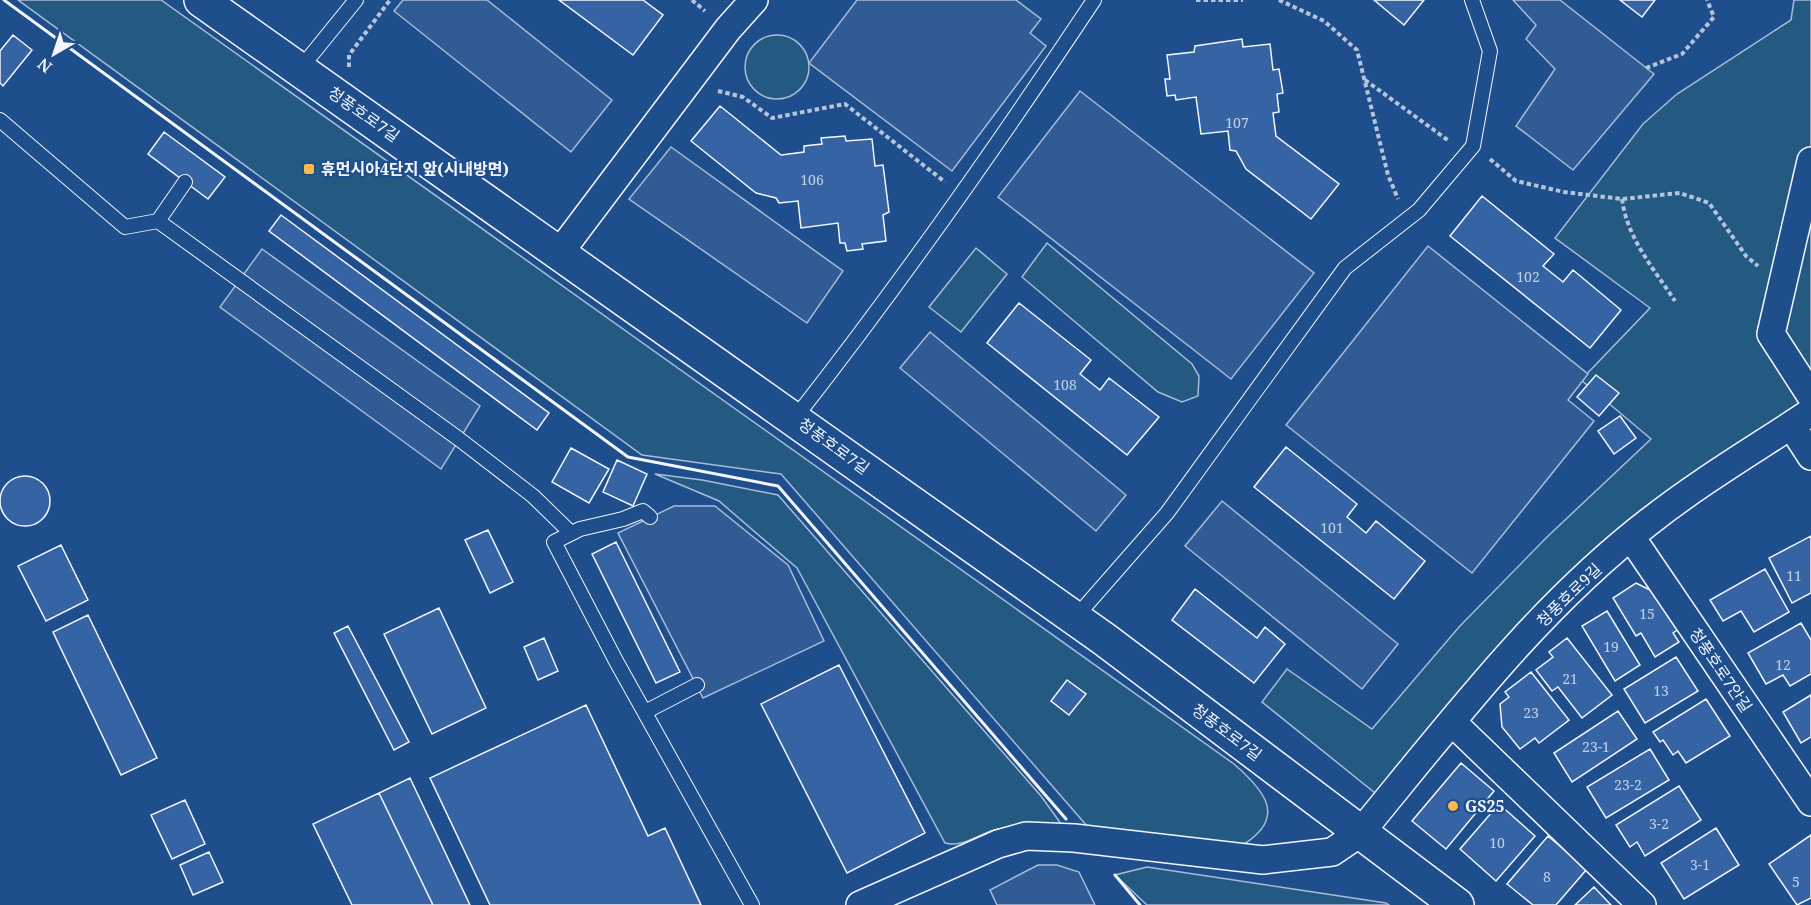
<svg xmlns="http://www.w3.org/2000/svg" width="1811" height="905" font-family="'Noto Serif','Noto Sans KR',serif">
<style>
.green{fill:#245a82;stroke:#a8bbd7;stroke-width:1.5}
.parking{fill:#305b95;stroke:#a8bbd7;stroke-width:1.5}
.building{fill:#3563a3;stroke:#f2f6ff;stroke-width:1.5}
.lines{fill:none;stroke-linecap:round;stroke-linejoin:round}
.lane-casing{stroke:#f2f6ff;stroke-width:16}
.street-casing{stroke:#f2f6ff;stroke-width:30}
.secondary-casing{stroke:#f2f6ff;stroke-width:36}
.path{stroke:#b3c4dc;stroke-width:4;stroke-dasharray:4.5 3;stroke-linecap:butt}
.lane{stroke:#1f4e8c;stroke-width:14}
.street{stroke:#1f4e8c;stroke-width:27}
.secondary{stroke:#1f4e8c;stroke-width:33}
.wall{stroke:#f2f6ff;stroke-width:3}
.poi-dot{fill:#ffb74d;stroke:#1f4e8c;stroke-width:2}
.labels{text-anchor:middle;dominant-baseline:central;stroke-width:4.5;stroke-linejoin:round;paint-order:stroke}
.number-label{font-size:14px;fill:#c3d1e8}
.street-label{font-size:16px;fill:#f2f6ff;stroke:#1f4e8c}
.poi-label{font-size:16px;font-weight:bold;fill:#f2f6ff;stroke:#1f4e8c;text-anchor:start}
</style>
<rect width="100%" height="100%" fill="#1f4e8c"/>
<path class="green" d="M18,0H161L1234,764C1265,791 1288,818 1241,846L1094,834L781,474L642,455Z
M1794,0H1811V401L1724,457L1380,797L1262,702L1287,669L1372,729L1459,627L1547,537L1651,439L1581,380L1650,308L1555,238L1643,124L1677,94L1791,20Z
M745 67a32 32 0 1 1 64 0a32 32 0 1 1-64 0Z
M1047,243L1192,364L1199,376L1198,396L1182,402L1158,392L1022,277Z
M976,248L1007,274L961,332L929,307Z
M655,474L702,480L778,495L1041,796L1064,828C1042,827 1020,825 998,829C979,833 964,848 945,843L797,568L719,501Z
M1147,867L1386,903L1389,905H1147L1115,875Z"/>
<path class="parking" d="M403,0H487L612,100L571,152L394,11Z
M857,0H1016L1041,19L1030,33L1046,46L952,171L809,63Z
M1513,0H1560L1654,74L1573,170L1516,126L1555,69L1526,39L1536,25Z
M1080,91L1314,273L1231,379L998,197Z
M671,147L843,271L807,323L629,199Z
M1428,246L1588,374L1568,400L1594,421L1472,573L1286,425Z
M262,249L480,406L441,469L220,307Z
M930,332L1126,495L1096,531L900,368Z
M1222,501L1398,644L1362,689L1185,546Z
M674,506H715L788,565L824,641L703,698L618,533Z
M1038,865H1057L1079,872L1095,905H997L990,890Z"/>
<path class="building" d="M559,0H643L663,15L633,55Z
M1374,0H1424L1404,25Z
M1620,0H1655L1642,17Z
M13,35L32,50L3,86L0,83V51Z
M1242,39L1243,47L1270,44L1273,70L1279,69L1283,93L1277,94L1279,112L1273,113L1276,136L1339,184L1311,219L1246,169L1236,151L1230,150L1228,131L1201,134L1196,97L1176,100L1175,95L1167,96L1165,79H1170L1167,55L1194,52L1195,46Z
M720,106L781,155L804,152V146L822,144L821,138L845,136L846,141L872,139L875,166L883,165L889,212L883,215L886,241L862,244L863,249L847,251L845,243H840L838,223L801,228L798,201L779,203L776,198L756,193L691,141Z
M164,132L225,177L208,199L148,154Z
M1482,196L1554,254L1543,266L1563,282L1573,270L1621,310L1590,348L1450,236Z
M281,215L549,413L537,430L269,231Z
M1019,303L1091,360L1080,374L1100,390L1109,378L1159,417L1127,455L987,343Z
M1596,375L1619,393L1599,416L1577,397Z
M1620,416L1636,438L1614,454L1598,431Z
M1286,447L1357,504L1347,517L1366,533L1376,521L1425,561L1394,599L1254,487Z
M571,448L609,469L589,503L552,482Z
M617,460L647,474L633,506L603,492Z
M0 501a25 25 0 1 1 50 0a25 25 0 1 1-50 0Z
M488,530L513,582L490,593L465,540Z
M1811,536V593L1792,603L1769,558Z
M616,542L680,672L656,683L592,554Z
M61,545L88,600L46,621L18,566Z
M1765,569L1789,612L1754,632L1741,611L1723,621L1710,600Z
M1636,583L1660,595L1680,628L1673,633L1679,642L1655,657L1641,633L1636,636L1613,598Z
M1195,589L1257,638L1265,627L1285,644L1254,683L1172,620Z
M439,608L486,708L432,734L384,634Z
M1607,611L1640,665L1615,681L1582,626Z
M88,615L157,758L121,775L53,632Z
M1801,623L1811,640V674L1790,686L1783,675L1766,684L1748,653Z
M348,626L409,742L394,750L334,633Z
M544,638L558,671L538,680L524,647Z
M1567,638L1612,695L1582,718L1558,687L1552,691L1536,670L1553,657L1549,652Z
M1676,657L1698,691L1645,723L1624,689Z
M839,665L925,833L847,873L761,704Z
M1531,672L1569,720L1539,743L1535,738L1520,749L1502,727L1500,704L1509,697L1505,692Z
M1067,680L1086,694L1069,715L1051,701Z
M1811,695V737L1801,743L1783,712Z
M1706,699L1730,736L1686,763L1678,751L1673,755L1663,740L1660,742L1653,732Z
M586,705L648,836L665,828L701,905H490L430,778Z
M1618,711L1637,739L1572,782L1554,753Z
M1650,749L1669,780L1606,818L1587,787Z
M1461,763L1494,791L1446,849L1412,821Z
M410,778L470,905H433L379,793Z
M1679,786L1701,820L1645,856L1637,842L1630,847L1616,825Z
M379,793L433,905H352L313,824Z
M185,800L205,844L172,859L151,815Z
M1499,804L1535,836L1496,881L1460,849Z
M1716,828L1739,865L1684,899L1661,863Z
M1811,835V898L1797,905L1769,864Z
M1548,836L1587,869L1556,905H1533L1507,884Z
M209,852L223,882L193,895L180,865Z
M1594,887L1611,905H1575Z"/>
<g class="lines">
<g class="lane-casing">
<path id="lane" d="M300,69L356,0
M0,120L125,227L158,221
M185,182L158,221L459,439L533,496L571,533
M795,418C901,283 999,143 1094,0
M650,517L643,511L623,519L580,529L554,542L616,661L752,905
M1075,618L1167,513L1345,268L1419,210L1473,146L1490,51L1472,0
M645,712L697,685"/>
</g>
<g class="street-casing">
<path id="street" d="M1811,161L1771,334L1811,396
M560,252L728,29L754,0
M1791,425L1811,456
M1631,537L1811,802
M1452,722L1642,905
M860,905L998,844L1026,836L1074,838L1263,860L1332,852L1360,833C1450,724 1537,608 1650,521C1701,481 1757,448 1811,412"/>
</g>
<g class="secondary-casing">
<path id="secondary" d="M201,0L1104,639L1457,905"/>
</g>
<path class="path" d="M692,0L705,11
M1196,0H1243
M1279,0L1324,21L1357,50L1388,175L1398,199
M349,67V55L390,0
M1646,68L1682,54L1714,17L1707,0
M1365,80L1449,141
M718,91L743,97L772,118L845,104L945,182
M1490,159L1516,181L1564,192L1622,199L1680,193L1709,203L1746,256L1758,266
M1622,199C1627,238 1654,269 1675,301"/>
<use href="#lane" class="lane"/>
<use href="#street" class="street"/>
<use href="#secondary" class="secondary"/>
<path class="wall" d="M4,0L628,457L778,486L1066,819
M1115,875L1140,905"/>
</g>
<g class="poi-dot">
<rect x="303" y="163" width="12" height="12" rx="3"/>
<circle cx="1453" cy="806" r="6"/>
</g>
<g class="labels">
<g class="number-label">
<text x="1237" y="122">107</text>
<text x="812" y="179">106</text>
<text x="1528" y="276">102</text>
<text x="1065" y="384">108</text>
<text x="1332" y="527">101</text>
<text x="1794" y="575">11</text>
<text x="1647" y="613">15</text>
<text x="1611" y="646">19</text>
<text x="1783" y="664">12</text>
<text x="1570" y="678">21</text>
<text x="1661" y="690">13</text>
<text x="1531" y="712">23</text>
<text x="1596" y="746">23-1</text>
<text x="1628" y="784">23-2</text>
<text x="1659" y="823">3-2</text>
<text x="1497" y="842">10</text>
<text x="1700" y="864">3-1</text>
<text x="1547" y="876">8</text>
<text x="1796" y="881">5</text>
</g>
<g class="street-label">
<text transform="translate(364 114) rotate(35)">청풍호로7길</text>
<text transform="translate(834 446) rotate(36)">청풍호로7길</text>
<text transform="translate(1569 595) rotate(-44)">청풍호로9길</text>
<text transform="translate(1721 670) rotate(56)">청풍호로7안길</text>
<text transform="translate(1227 732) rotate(37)">청풍호로7길</text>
</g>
<g class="poi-label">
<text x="321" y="169">휴먼시아4단지 앞(시내방면)</text>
<text x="1465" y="806">GS25</text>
</g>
</g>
<g transform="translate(54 54) rotate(219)" stroke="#1f4e8c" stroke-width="4.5" paint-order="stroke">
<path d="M0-4.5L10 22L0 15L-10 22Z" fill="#f2f6ff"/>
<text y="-9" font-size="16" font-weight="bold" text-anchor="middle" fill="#f2f6ff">N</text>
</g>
</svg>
